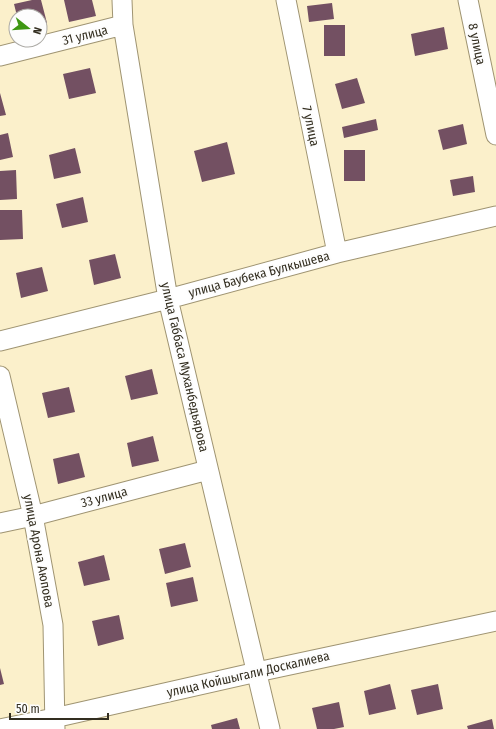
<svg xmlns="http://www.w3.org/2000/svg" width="496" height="729" font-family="'Fira Sans Condensed',sans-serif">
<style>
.building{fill:#735062}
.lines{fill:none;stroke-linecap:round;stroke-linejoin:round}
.minor-casing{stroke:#9f9472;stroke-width:21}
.minor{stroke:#fff;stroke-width:19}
.labels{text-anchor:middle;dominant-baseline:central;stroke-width:4;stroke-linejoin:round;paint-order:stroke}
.street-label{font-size:13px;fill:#332e20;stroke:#fdfdfd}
</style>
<rect width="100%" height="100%" fill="#fbf0cb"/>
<path class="building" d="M32,0H41L47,23L40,24V16H17L14,4Z
M64,0H92L96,16L69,22Z
M332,3L334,19L309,22L307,6Z
M324,25H345V56H324Z
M444,27L448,49L415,56L411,34Z
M90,68L96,93L69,99L63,74Z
M357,78L365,103L342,109L335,84Z
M0,93L6,115L0,116Z
M376,119L378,130L344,138L342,127Z
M463,124L467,144L443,150L438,130Z
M8,133L13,157L0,160V135Z
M227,142L235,174L202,182L194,151Z
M75,148L81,173L54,179L49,155Z
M344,150H365V181H344Z
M16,170L17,199L0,200V171Z
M473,176L475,192L453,196L450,180Z
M83,197L88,222L62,228L56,204Z
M0,210H22L23,239L0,240Z
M115,254L121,278L94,285L89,260Z
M42,267L48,291L21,298L16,273Z
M152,369L158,394L131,400L125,376Z
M69,387L75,412L48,418L42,393Z
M153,436L159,461L132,467L127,443Z
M79,453L85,477L58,484L53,459Z
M185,543L191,567L165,574L159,549Z
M104,555L110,580L84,586L78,562Z
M193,577L198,601L171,607L166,583Z
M119,615L124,639L98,646L92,621Z
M0,668L4,684L0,685Z
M390,684L396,709L369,715L364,691Z
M438,684L443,709L417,715L411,690Z
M339,702L344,727L334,729H317L312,708Z
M237,718L240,729H212L211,725Z
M492,719L494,729H468L467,726Z"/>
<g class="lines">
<g class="minor-casing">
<path id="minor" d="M122,0L123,25L168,299L270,729
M286,0L337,253
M468,0L496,135
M0,56L123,25
M0,341L168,299L337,253L496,216
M0,376L33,516L53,625L55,729
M0,523L33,516L208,470
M0,729L54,718L257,672L496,621"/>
</g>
<use href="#minor" class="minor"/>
</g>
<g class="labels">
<g class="street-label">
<text transform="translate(85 35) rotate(-14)">31 улица</text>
<text transform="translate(477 44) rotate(78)">8 улица</text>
<text transform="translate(311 126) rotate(78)">7 улица</text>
<text transform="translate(259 274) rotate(-15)">улица Баубека Булкышева</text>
<text transform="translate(185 367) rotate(77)">улица Габбаса Муханбедьярова</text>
<text transform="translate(104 497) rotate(-15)">33 улица</text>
<text transform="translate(39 551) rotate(79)">улица Арона Аюпова</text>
<text transform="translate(248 674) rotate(-13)">улица Койшыгали Доскалиева</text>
</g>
</g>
<g transform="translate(28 28) rotate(107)"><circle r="19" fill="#fdfdfd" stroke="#acaaa5"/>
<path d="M0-3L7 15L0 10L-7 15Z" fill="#3e9712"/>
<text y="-6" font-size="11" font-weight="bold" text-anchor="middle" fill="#332e20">N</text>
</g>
<path d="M10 713v6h98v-6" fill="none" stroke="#332e20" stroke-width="2"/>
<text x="16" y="713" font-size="12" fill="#332e20" stroke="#fdfdfd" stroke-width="3" paint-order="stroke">50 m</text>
</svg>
